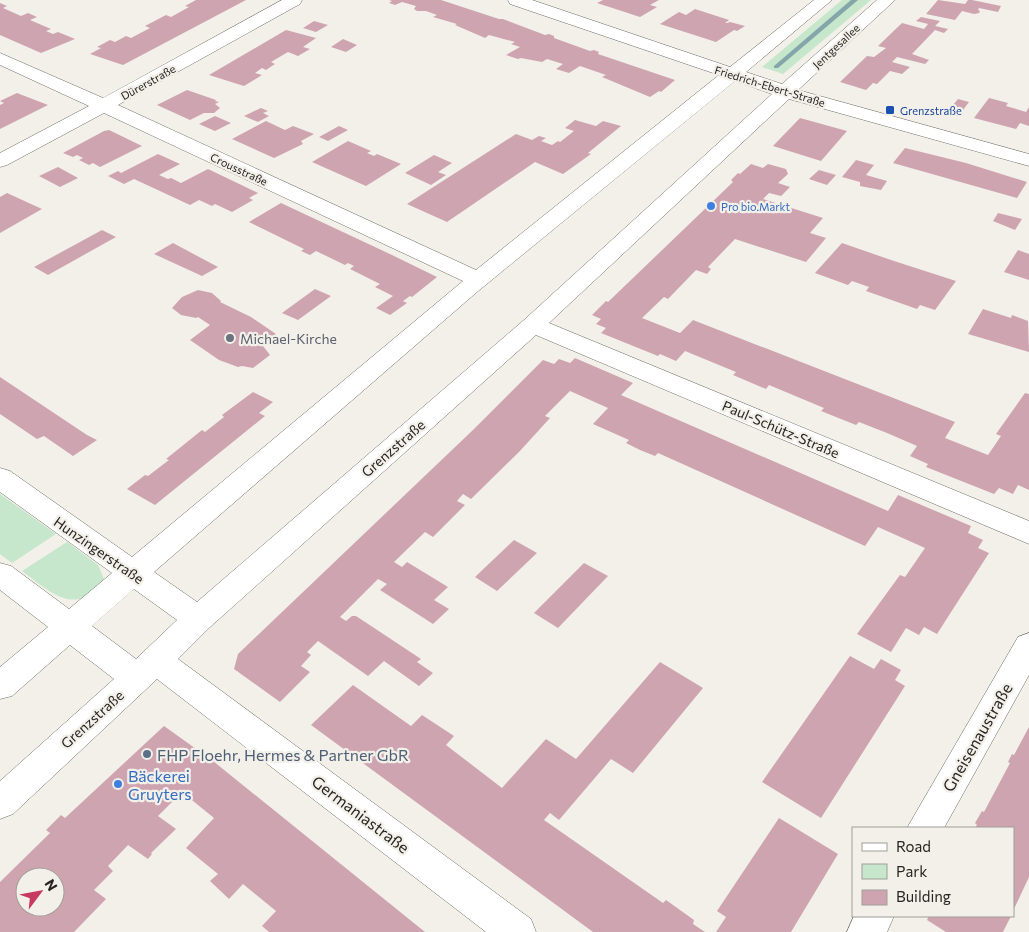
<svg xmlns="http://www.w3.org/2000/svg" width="1029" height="932" font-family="Commissioner,sans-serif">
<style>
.green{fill:#c6e7cb}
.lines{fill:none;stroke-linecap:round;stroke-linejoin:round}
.stream{fill:#84a6aa;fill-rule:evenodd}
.building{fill:#cfa4b1;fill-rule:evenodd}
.minor-casing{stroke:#6c6a64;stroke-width:1}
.minor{fill:#fff;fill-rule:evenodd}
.transit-dot{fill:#1a4fb4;stroke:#f2f0e9;stroke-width:2}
.shop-dot{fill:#3f7fe0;stroke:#f2f0e9;stroke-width:2}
.worship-dot{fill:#6b7280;stroke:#f2f0e9;stroke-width:2}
.service-dot{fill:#5c6f8a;stroke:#f2f0e9;stroke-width:2}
.labels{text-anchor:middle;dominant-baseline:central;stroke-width:4.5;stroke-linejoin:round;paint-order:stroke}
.far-street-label{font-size:11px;fill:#252422;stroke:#f2f0e9}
.far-transit-label{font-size:11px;fill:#164399;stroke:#f2f0e9;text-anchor:start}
.far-shop-label{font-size:11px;fill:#366cbe;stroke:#f2f0e9;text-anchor:start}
.worship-label{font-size:14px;fill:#5b616d;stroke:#f2f0e9;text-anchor:start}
.street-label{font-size:14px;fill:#252422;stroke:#f2f0e9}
.near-street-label{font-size:16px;fill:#252422;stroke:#f2f0e9}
.near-service-label{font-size:16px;fill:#4e5e75;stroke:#f2f0e9;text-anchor:start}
.near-shop-label{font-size:16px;fill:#366cbe;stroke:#f2f0e9;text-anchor:start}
</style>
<rect width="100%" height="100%" fill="#f2f0e9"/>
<path class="green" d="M842,0H871L783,74L762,67Z
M0,494L56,534L12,563L0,554Z
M67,542L98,565L104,579C77,619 50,592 22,571Z"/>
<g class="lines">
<path class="stream" d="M851,0H858L778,68H774V66Z"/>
</g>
<path class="building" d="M196,0H246L123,65L90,54L101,48L97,47L110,40L115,42L126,36L131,38L150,28L145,26L166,15L171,17L189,7L185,6Z
M389,0H441L499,19H503L545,35L549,34L554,36V38L590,51L594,50L599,52L598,54L675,80L661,92L659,91L650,97L602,77L606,75L580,66L569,73L556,69L563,64L547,59L542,62L521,58L518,59L506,55L520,47L511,44L515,42L489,35L485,38L455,25L457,24L433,17L437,15L426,11H417L414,9L416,6L402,2L395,5L389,3L392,1Z
M603,0H659L650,5L657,7L640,17L597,3Z
M938,0L965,4L968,0H972L1001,6L998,12L979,8L978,10L980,11L979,13L974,14L962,11L955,20L926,14Z
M0,3L7,6L3,8L21,16L28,13L37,17L30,20L51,29L46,31L53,34L58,32L75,39L41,53L0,35Z
M695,9L729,20L725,23H727L730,22L745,26L737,31L734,30L716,42L660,24L679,12L686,15Z
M921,17L940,21L935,26L948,29L944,33L935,30L912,54L929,60L925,64L897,57L892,62L910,67L902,74L890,71L877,84L873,83L866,90L840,82L867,56L874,57L886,48L878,46L902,23L924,29L928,24L916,21Z
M314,21L328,25L316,32L303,28Z
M286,30L316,38L303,47L310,49L298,56L288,52L271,62L275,64L266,70L262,68L255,73L262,75L244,86L209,75Z
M343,39L357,45L346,52L331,47Z
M187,90L216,100L215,101L219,102L215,104L220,108L214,113H204L190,120L157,105Z
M17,93L48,105L0,129V105L4,103L0,101Z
M989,98L1008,103L1006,106L1026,112L1029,107V126L1020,123L1016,129L974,118Z
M958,99L969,102L960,114L948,111Z
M261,108L268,111L263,113L269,116L258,122L244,116Z
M215,116L231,123L215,131L199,124Z
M800,118L847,131L821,161L773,146Z
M575,120L596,126L603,121L621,126L588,153L591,154L563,174L535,162L447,222L407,204L516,134L532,140L539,136L546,138L541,141L552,145L558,141L560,142L574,131L565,128Z
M266,121L285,130L293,126L314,134L301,141L303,144L274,158L232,139Z
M339,126L348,130L328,141L319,137Z
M109,130L142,146L100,167L93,163L89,165L79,160L83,158L77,155L73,157L63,153L104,131Z
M348,141L371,151L367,153L374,156L377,154L401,164L366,186L312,162Z
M905,148L966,163L1027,182L1017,198L893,163Z
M158,154L180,164L159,175L168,179L171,178L181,183L208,169L258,193L249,198L253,200L232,212L215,204L212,206L199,200L190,205L134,179L124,184L108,176L118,171L121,173Z
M434,155L452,163L438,172L446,175L431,185L405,173Z
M856,160L874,165L866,175L887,181L881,190L860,186V182L842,177Z
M751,164L763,168L768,164L786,169L788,174L778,183L790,187L781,196L769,193L763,199L823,218L810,233L826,238L806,262L735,239L708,267L711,269L707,274L696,270L668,299L664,297L642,318L680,333L693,320L955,422L945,438L988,455L1001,436L996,434L1025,393L1029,394V490L1018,485L1013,494L999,488L994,494L926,467L928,464L910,456L917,446L887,433L859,422L856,425L821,411L824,408L769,385L766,389L733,375L736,372L685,351L676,361L660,354L658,356L601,333L606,328L596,324L601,319L592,315L606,301L608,302L733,182L731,180L738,173L740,174Z
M58,167L78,178L60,187L39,176Z
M819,170L836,175L827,185L809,179Z
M7,193L42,209L0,233V197Z
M281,203L392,255L437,277L412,297L410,296L403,301L407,303L390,315L376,308L393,296L375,287L380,284L350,269L354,266L348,263L345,265L316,251L310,255L301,251L304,249L249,222Z
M998,213L1022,219L1015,230L993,221Z
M102,230L116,237L48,275L34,267Z
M173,243L218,267L202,276L154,254Z
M842,243L891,260L956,281L935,310L920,305L917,309L866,291L869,287L852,281L848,285L815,273Z
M1018,250L1029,254V280L1004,272Z
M315,289L331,296L298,320L282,313Z
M198,290L212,293L221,301L220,302L251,317L276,334L263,346L270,355L253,368L242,366L238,367L219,360L190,340L210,325L198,317L196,318L181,315L172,308L182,297Z
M983,309L1011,318L1012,315L1028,321L1029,352L968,334Z
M575,358L633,383L621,395L888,511L898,495L971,526L968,533L983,540L978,548L989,553L937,634L924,627L919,635L906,628L891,652L857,634L900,575L905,577L925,548L878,527L865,546L658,453L655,456L640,450L626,443L629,440L593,424L608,408L570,391L545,416L550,418L519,452L471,499L463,494L457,501L465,505L433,537L425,532L394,562L402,567L407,562L448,587L434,600L449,609L433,624L380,590L387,584L378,579L340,617L346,621L352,616H356L421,659L417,662L433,673L419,686L384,661L368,676L318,641L307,652L311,655L301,666L310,672L280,702L234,669L238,654L474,429L543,360L554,364L559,359L570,363Z
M0,377L87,435L97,440L73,456L44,436L37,439L0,414Z
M253,392L273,402L259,413L265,416L155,505L127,489L145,475L148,476L169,460L166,459L202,430L205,432L224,417L222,415Z
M514,540L537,553L497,591L475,577Z
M584,563L608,576L558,628L534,613Z
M850,656L874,669L881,659L901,670L895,680L905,686L821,818L762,782Z
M660,662L703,688L633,773L611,759L559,820L550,813L544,820L663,903L666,900L694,920L693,924L705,932H593L311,725L353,685L411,726L422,715L454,736L446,745L502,788L546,739L576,759Z
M164,726L213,761L425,932H269L262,926L276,911L243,884L229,899L210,881L218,874L186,848L214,818L182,792L158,816L176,829L151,853L152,854L148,859L128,845L108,866L113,871L94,890L106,899L74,932H0V882L50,833L46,830L61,815L65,818ZM25,877H55V907H25Z
M1029,727V877L1013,911V828H975L977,825L975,823L982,811L984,812L1010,763L1008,762L1012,754L1014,755Z
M779,818L838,854L791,932H716L726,917L717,911Z
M929,916H1011L1003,932H946L927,920Z"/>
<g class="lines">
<g class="minor-casing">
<path id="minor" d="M282,0H302L300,4L118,105L476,270L719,75L510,4L508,0H532L730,67L814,0H832L746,72L782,84L877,0H895L798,90L1029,154V166L789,99L549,323L1029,521V544L536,335L209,628L178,659L531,919L536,932H486L157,679L13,814L0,819V781L114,679L70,645L12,696L0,699V667L48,627L0,590V563L11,566L69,609L112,573L0,492V468L10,471L132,557L463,281L104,113L7,165L0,167V153L89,106L0,65V53L103,98ZM735,81L772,94L524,320L197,602L154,572L477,292ZM134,589L177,620L136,659L92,626Z
M1029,633V675L944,828H907L1018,637Z
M854,916H894L887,932H847Z"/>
</g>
<use href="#minor" class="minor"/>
</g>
<rect class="transit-dot" x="885" y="105" width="10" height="10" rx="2.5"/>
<g class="shop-dot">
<circle cx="711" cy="206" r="5"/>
<circle cx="118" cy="784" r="5"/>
</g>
<circle class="worship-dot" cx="230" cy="338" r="5"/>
<circle class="service-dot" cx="147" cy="754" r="5"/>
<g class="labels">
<g class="far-street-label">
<text transform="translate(836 46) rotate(-43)">Jentgesallee</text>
<text transform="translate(148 82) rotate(-29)">Dürerstraße</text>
<text transform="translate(770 86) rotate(17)">Friedrich-Ebert-Straße</text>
<text transform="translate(239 169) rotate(25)">Crousstraße</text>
</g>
<g class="far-transit-label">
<text x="900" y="110">Grenzstraße</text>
</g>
<g class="far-shop-label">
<text x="721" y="206">Pro bio.Markt</text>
</g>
<g class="worship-label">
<text x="240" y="338">Michael-Kirche</text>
</g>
<g class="street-label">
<text transform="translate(781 429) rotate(23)">Paul-Schütz-Straße</text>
<text transform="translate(393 448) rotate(-41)">Grenzstraße</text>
<text transform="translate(99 550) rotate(35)">Hunzingerstraße</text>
<text transform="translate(92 719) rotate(-42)">Grenzstraße</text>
</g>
<g class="near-street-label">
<text transform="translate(977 737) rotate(-60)">Gneisenaustraße</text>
<text transform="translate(361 814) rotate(37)">Germaniastraße</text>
</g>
<g class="near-service-label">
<text x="157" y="754">FHP Floehr, Hermes &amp; Partner GbR</text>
</g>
<g class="near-shop-label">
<text x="128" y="775">Bäckerei<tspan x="128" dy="18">Gruyters</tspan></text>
</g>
</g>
<rect x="852" y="827" width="162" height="90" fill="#f2f0e9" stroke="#a09e99"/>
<rect x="862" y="843" width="25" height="8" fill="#ffffff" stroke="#a09e99"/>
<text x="896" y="852" font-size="15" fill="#252422">Road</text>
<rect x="862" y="864" width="25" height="15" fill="#c6e7cb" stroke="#a09e99"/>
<text x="896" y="877" font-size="15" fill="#252422">Park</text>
<rect x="862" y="890" width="25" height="15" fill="#cfa4b1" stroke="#a09e99"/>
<text x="896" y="902" font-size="15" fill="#252422">Building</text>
<g transform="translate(40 892) rotate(58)"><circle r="24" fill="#f2f0e9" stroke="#a09e99"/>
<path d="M0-4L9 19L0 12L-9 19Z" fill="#c8395f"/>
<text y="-8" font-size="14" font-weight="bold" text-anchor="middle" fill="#252422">N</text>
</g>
</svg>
